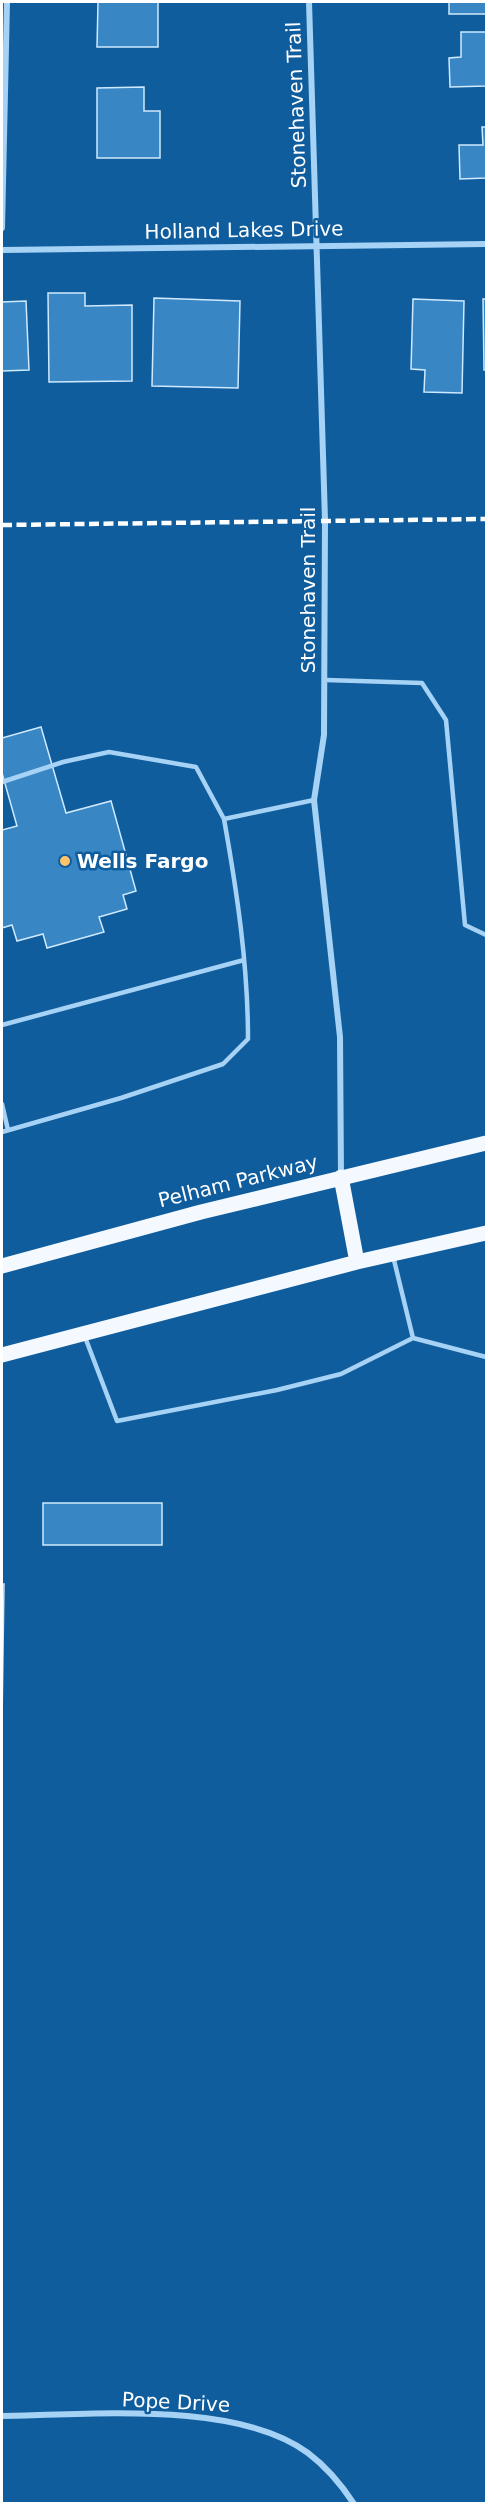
<svg xmlns="http://www.w3.org/2000/svg" width="488" height="2505" font-family="'DejaVu Sans',sans-serif">
<style>
.building{fill:#3986c5;stroke:#cfe9fe;stroke-width:1.5}
.lines{fill:none;stroke-linecap:round;stroke-linejoin:round}
.lane{stroke:#a6d2f5;stroke-width:4.5}
.street{stroke:#a6d2f5;stroke-width:6}
.primary{stroke:#f4f9ff;stroke-width:15}
.rail{stroke:#fff;stroke-width:4.5;stroke-dasharray:10 4.5;stroke-linecap:butt}
.poi-dot{fill:#ffc46a;stroke:#105d9e;stroke-width:2}
.labels{text-anchor:middle;dominant-baseline:central;stroke-width:5;stroke-linejoin:round;paint-order:stroke}
.street-label{font-size:20px;fill:#fff;stroke:#105d9e}
.poi-label{font-size:20px;font-weight:bold;fill:#fff;stroke:#105d9e;text-anchor:start}
</style>
<rect width="100%" height="100%" fill="#105d9e"/>
<path class="building" d="M98,2H158V47H97Z
M449,2H486V14H449Z
M461,32H486V86L450,87L449,58L461,57Z
M144,87V111H160V158H97V88Z
M482,127H486V178L460,179L459,145H483Z
M48,293H85V306L132,305V381L49,382Z
M154,298L240,301L238,388L152,386Z
M413,299L464,301L462,393L424,392L425,370L411,369Z
M483,299H486V370H484Z
M26,301L29,370L2,371V302Z
M41,727L66,813L111,801L136,891L123,895L127,909L99,917L104,932L47,948L43,934L17,941L12,925L2,928V830L17,826L2,773V738Z
M43,1503H162V1545H43Z
M2,1584H4L2,1721Z"/>
<g class="lines">
<path class="lane" d="M326,680L422,683L446,720L465,925L486,935
M2,782L63,762L109,752L196,767L224,819
M2,1025L244,960
M2,1104L8,1130
M2,1132L121,1098L223,1064L248,1039C248,965 237,892 224,819L314,800
M85,1337L117,1421L277,1390L341,1374L413,1338L393,1256
M413,1338L486,1357"/>
<path class="street" d="M309,2L325,520L324,735L314,800L340,1037L341,1177
M2,228L7,2
M2,250L486,244
M2,2416C89,2415 237,2400 308,2453C328,2468 341,2484 354,2504"/>
<path class="primary" d="M341,1177L357,1262
M2,1266L201,1212L486,1143
M2,1355L357,1262L486,1233"/>
<path class="rail" d="M2,525L486,519"/>
</g>
<circle class="poi-dot" cx="65" cy="861" r="6"/>
<g class="labels">
<g class="street-label">
<text transform="translate(296 105) rotate(-92)">Stonehaven Trail</text>
<text transform="translate(244 230) rotate(-1)">Holland Lakes Drive</text>
<text transform="translate(308 590) rotate(-90)">Stonehaven Trail</text>
<text transform="translate(238 1181) rotate(-14)">Pelham Parkway</text>
<text transform="translate(176 2402) rotate(3)">Pope Drive</text>
</g>
<g class="poi-label">
<text x="77" y="861">Wells Fargo</text>
</g>
</g>
<rect width="488" height="2505" fill="none" stroke="#ffffff" stroke-width="6"/>
</svg>
